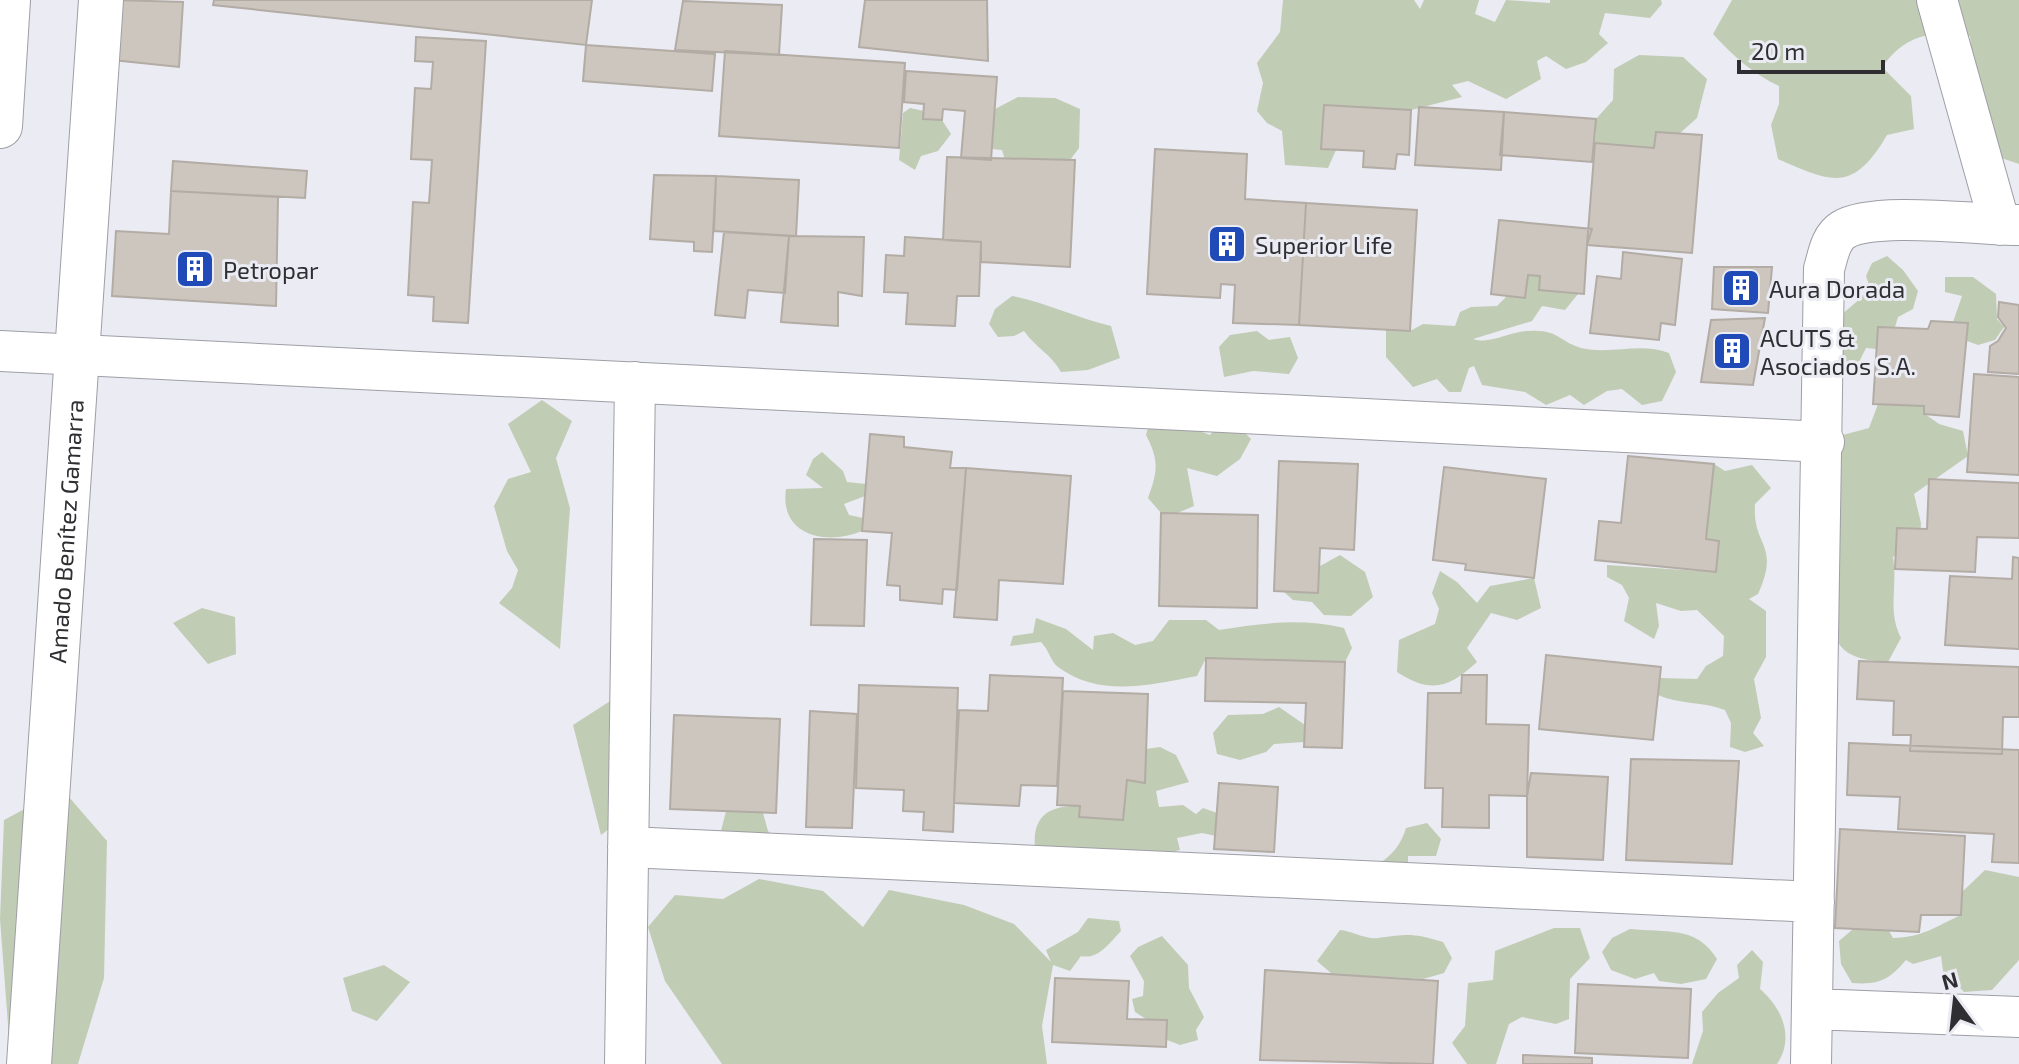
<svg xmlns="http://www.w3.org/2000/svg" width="2019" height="1064" font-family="'Exo 2',sans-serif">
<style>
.green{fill:#c1ccb4}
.building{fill:#ccc6bf;stroke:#b2aca5;stroke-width:2}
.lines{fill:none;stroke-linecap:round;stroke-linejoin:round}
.street-casing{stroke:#9e9ea6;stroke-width:42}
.secondary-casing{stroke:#9e9ea6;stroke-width:46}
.street{stroke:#fff;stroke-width:40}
.secondary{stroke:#fff;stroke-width:44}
.labels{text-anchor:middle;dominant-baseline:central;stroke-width:6;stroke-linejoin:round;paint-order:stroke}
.poi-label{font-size:24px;fill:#2f2f33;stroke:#ebebf4;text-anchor:start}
.street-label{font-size:24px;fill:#2f2f33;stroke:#ebebf4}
</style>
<rect width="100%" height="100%" fill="#ebebf4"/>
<path class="green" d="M1283,0H1414L1420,9L1424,0H1479L1475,14L1495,22L1506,0L1550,3V0H1661L1662,4L1650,18L1605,13L1599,34L1608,43L1586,62L1566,69L1546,56L1537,61L1541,79L1506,99L1468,81L1452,85L1462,97L1411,110L1325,105L1321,149L1336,150L1328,168L1285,165L1282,131L1267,123L1257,111L1263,83L1257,63L1280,32Z
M1732,0H2019V164L1981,151L1970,36C1932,29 1905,35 1882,67L1911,96L1914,129L1887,135C1853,193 1832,183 1778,159L1771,125L1779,104V86C1753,74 1732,55 1713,34Z
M1639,55L1683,57L1707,79L1697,118L1679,134L1656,132L1654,148L1595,143L1596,119L1613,100L1614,69Z
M1018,97L1055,98L1080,109L1079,148L1070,160H1005L1002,150L992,149L995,109Z
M910,108L924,111L923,119L942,120L951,134L938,151L921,156L915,170L899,160L903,113Z
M1887,256L1903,270L1918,291L1913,309L1898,317L1895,327H1878L1876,349L1866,348L1860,360L1847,371L1831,357L1834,321L1861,298L1869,285L1866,276L1872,263Z
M1528,275L1540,276L1539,290L1578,294L1565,310L1542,306L1532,321L1473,339C1491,345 1510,331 1529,331C1558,329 1560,342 1581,348C1611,355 1641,342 1669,353L1676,372L1662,401L1642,405L1622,389L1607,391L1584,405L1570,395L1546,405L1525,392L1482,385L1474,366L1469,368L1461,392H1449L1437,379L1413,387L1386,357V330L1410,331L1423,324L1455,326L1460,312L1471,307L1497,306Z
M1945,277H1973L1996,294L1997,319L2004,327L1995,340L1978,345L1967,341L1968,323L1953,322L1962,296L1945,292Z
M1012,296C1047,303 1077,318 1111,326L1120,358L1088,370L1061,372C1051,354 1036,348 1024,331L1014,336L998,337L989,324L995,309Z
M1257,331L1269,340L1290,337L1298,358L1289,374L1253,371L1224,377L1219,347L1230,335Z
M542,400L572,421L556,458L570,508L560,649L499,603L512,588L518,570L507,551L494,506L508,479L531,472L508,424Z
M1878,404L1924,406L1925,414L1939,424L1963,431L1968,456L1914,494L1921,523L1920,537L1893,557C1898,588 1887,611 1901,638L1888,662C1842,660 1829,646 1832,599C1833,582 1840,573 1837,555L1839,436L1869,428Z
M1150,421L1189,427L1210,435L1221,423L1241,429L1251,439L1240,459L1217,476L1187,468L1194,506L1175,514L1161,513L1148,498C1158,471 1159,460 1146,435Z
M822,452L843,471L847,482L866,484L865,496L844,504L849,515L863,518L862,531C827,546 779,536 786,489L823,488L806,475L813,459Z
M1714,464L1725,471L1752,465L1771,488L1755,504C1752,547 1781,543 1758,594L1749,599L1766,611V657L1754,679L1761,718L1753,733L1764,746L1745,752L1730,747L1731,723L1725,710C1702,701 1681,705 1658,695L1660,678L1697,679L1706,666L1723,656L1724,636L1697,610L1681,611L1656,603L1659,626L1654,639L1624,621L1629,598L1622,585L1607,577V565L1716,572L1719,541L1706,539Z
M1340,555L1365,572L1373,597L1351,616L1324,615L1312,602L1293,600L1284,592L1318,593L1320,566Z
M1440,571L1457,582L1477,603L1490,586L1534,578L1541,608L1517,620L1491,613L1467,648L1477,662C1449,688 1431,694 1397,672L1399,640L1435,624L1439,609L1432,593Z
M202,608L235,617L236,654L208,664L173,623Z
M1036,618L1066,629L1093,650L1094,636L1113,633L1135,645L1153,641L1169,620H1206L1219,630C1262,623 1301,618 1344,628L1352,648L1345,662L1206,658L1197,676C1149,685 1100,698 1058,667C1051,662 1049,650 1041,642L1010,646L1013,636L1033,633Z
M618,696L650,798L601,835L573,725Z
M1279,707L1305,725L1304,742L1274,744L1266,752L1240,760L1217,754L1213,733L1228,715L1263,714Z
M1160,747L1176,755L1189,782L1156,791L1159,807L1183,805L1196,814L1203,808L1217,813L1216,836L1202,833L1177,838L1180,850L1118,865L1035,848C1032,815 1050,805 1080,806V817L1123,820L1127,780L1145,782L1146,749Z
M62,789L107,841L104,978L78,1064H11L0,919L4,820Z
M726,811L763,813L768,831L775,839H719Z
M1427,823L1441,839L1436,856H1408V874L1359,875C1382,863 1398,854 1406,828Z
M1985,870L2019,877V960L1992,990L1964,992L1943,971L1941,956L1913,964L1906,960C1889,980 1879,985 1852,983L1841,964L1839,941L1853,929L1889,931L1893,938C1924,937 1934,927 1961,915L1962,892Z
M759,879L823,891L863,927L889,890L964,905L1014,924L1051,962L1046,950L1078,932L1088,918L1119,921L1121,931C1110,942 1099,960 1081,956L1070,971L1053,965L1042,1026L1047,1064H722L665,981L648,927L675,895L723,899Z
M1554,928H1580L1590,958L1570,979L1569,1019L1556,1024L1522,1017L1509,1024L1496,1064H1467L1452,1043L1465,1026L1468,983L1493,980L1495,951Z
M1630,929C1666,933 1696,925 1717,959L1706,979L1681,984L1659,981L1654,973L1635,979L1611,970L1602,952L1612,938Z
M1340,930C1352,931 1367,940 1378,938C1409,934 1412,933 1443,942L1452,958L1444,973L1423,979L1332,974L1317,961Z
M1162,936L1188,965L1189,988L1204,1017L1196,1030L1198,1040L1180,1045L1167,1040V1020L1146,1019L1135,1012L1132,999L1143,996L1144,981L1130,956L1138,947Z
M1752,950L1763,962L1760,989C1782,1008 1795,1037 1777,1064H1692L1703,1031L1702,1012L1718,993L1739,978L1737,965Z
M384,965L410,982L377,1021L352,1011L343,978Z"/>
<path class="building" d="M117,0L183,2L179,67L113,60Z
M214,0H592L586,45L213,5Z
M865,0H987L988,61L859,47Z
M683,1L782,5L779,55L675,50Z
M416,37L486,41L468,323L433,321L434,297L408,295L413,202L429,203L432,160L411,159L415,88L431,89L433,62L415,61Z
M586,45L715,54L712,91L583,81Z
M725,51L905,63L899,148L719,136Z
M906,71L997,77L991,160L961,158L965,111L943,109L942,120L923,119L924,104L904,102Z
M1324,105L1411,110L1409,155L1397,154L1395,169L1363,167L1364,151L1321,149Z
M1419,107L1504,112L1501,170L1415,165Z
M1504,112L1596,119L1592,162L1500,155Z
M1656,132L1702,135L1692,253L1587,245L1595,143L1654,148Z
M1155,149L1247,154L1245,199L1306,203L1299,325L1233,323L1235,285L1221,284L1220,298L1147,294Z
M947,157L1075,160L1070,267L981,262V242L943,240Z
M173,161L307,171L305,198L171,191Z
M654,175L716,176L712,252L694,251V242L650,239Z
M716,176L799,180L796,236L714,231Z
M171,191L278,197L276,306L112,296L116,231L169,234Z
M1306,203L1417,210L1410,331L1299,325Z
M1499,220L1592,229L1587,245L1584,294L1539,290L1540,276L1528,275L1525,298L1491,294Z
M724,232L789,236L785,293L748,290L745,318L715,315Z
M789,236L864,237L862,296L838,292V326L781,322Z
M905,237L981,242L979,296H957L955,326L906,324L908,293L884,292L886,255L904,256Z
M1623,252L1682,259L1675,325L1661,323L1659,340L1590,333L1597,276L1621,279Z
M1714,267H1772L1768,313L1712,309Z
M1999,302L2019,305V374L1988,372L1990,346L1998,341L2006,328L1998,317Z
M1765,318L1753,385L1701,382L1711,320Z
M1931,321L1968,323L1959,417L1924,414V406L1873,404L1878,327L1928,329Z
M1974,374L2019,377V475L1967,472Z
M870,434L904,437V447L952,452L950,468H966L957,590L943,589L942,604L900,600V586L887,585L892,533L862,531Z
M1628,456L1714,464L1706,539L1719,541L1716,572L1595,560L1599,521L1621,523Z
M1279,461L1358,464L1354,550L1320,548L1318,593L1274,591Z
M1444,467L1546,479L1534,578L1465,570L1466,564L1433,560Z
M966,468L1071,476L1063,584L999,580L997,620L954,617Z
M1929,479L2019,483V538L1977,537L1975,572L1895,569L1897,528L1927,529Z
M1161,513L1258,515L1257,608L1159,606Z
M814,539L867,540L864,626L811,625Z
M2013,557L2019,558V649L1945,645L1950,576L2012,579Z
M1546,655L1661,667L1653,740L1539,729Z
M1206,658L1345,662L1342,748L1304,747L1306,703L1205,701Z
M1859,661L2019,667V717H2003L2002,754L1910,751L1911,735H1893L1894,701L1857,699Z
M990,675L1063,678L1057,786L1021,785L1019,806L954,803L959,710L988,711Z
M1462,675H1487L1486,724L1529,725L1527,796L1489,795V828L1442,827L1443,788H1425L1428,693H1461Z
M859,685L958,688L953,832L923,830L924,812L903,811L904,790L856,788Z
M1063,691L1148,694L1145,783L1127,780L1123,820L1079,817L1080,806L1057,805Z
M810,711L857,714L852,828L806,827Z
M674,715L780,719L776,813L670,809Z
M1849,743L2019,750V863L1992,862L1994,834L1898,829L1900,797L1847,795Z
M1631,759L1739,761L1732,864L1626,860Z
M1531,773L1608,777L1603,860L1527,857V796Z
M1219,783L1278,787L1274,852L1214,849Z
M1840,829L1965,836L1961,915H1921L1919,932L1835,928Z
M1265,970L1438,981L1433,1064L1260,1060Z
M1055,978L1129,981L1127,1019L1167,1020L1166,1047L1052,1042Z
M1578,984L1691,989L1688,1058L1575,1053Z
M1523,1055L1592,1058V1064H1523Z"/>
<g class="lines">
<g class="street-casing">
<path id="street" d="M1937,0L2000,225
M0,351L1824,442
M628,847L1814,902
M1812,1009L2019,1017
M625,1064L635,382
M1811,1064L1824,269C1828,256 1830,238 1843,230C1874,211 1979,225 2019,225"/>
</g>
<g class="secondary-casing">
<g id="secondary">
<path d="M0,126L8,0"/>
<path id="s1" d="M29,1064L101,0"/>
</g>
</g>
<use href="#street" class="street"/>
<use href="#secondary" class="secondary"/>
</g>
<defs>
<g id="building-square" transform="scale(2)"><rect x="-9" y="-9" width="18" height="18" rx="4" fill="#204ab7" stroke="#ebebf4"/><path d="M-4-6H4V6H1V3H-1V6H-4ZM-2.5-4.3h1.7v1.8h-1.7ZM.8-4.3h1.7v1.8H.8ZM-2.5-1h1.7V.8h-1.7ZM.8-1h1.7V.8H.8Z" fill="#fff"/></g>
</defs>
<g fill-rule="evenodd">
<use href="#building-square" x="1227" y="244"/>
<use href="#building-square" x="195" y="269"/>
<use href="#building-square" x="1741" y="288"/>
<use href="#building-square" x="1732" y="351"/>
</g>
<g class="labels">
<g class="poi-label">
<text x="1255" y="244">Superior Life</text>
<text x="223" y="269">Petropar</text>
<text x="1769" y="288">Aura Dorada</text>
<text x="1760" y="337">ACUTS &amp;<tspan x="1760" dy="28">Asociados S.A.</tspan></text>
</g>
<g class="street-label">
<text stroke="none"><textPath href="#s1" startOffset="534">Amado Benítez Gamarra</textPath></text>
</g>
</g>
<g transform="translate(1955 1000) rotate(345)" stroke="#ebebf4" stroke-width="6" paint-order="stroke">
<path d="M0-6L14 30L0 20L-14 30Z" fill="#2f2f33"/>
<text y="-12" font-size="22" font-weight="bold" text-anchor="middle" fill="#2f2f33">N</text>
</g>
<path d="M1739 60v12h144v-12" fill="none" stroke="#2f2f33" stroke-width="4"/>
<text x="1751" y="60" font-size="24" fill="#2f2f33" stroke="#ebebf4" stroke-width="6" paint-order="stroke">20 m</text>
</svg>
